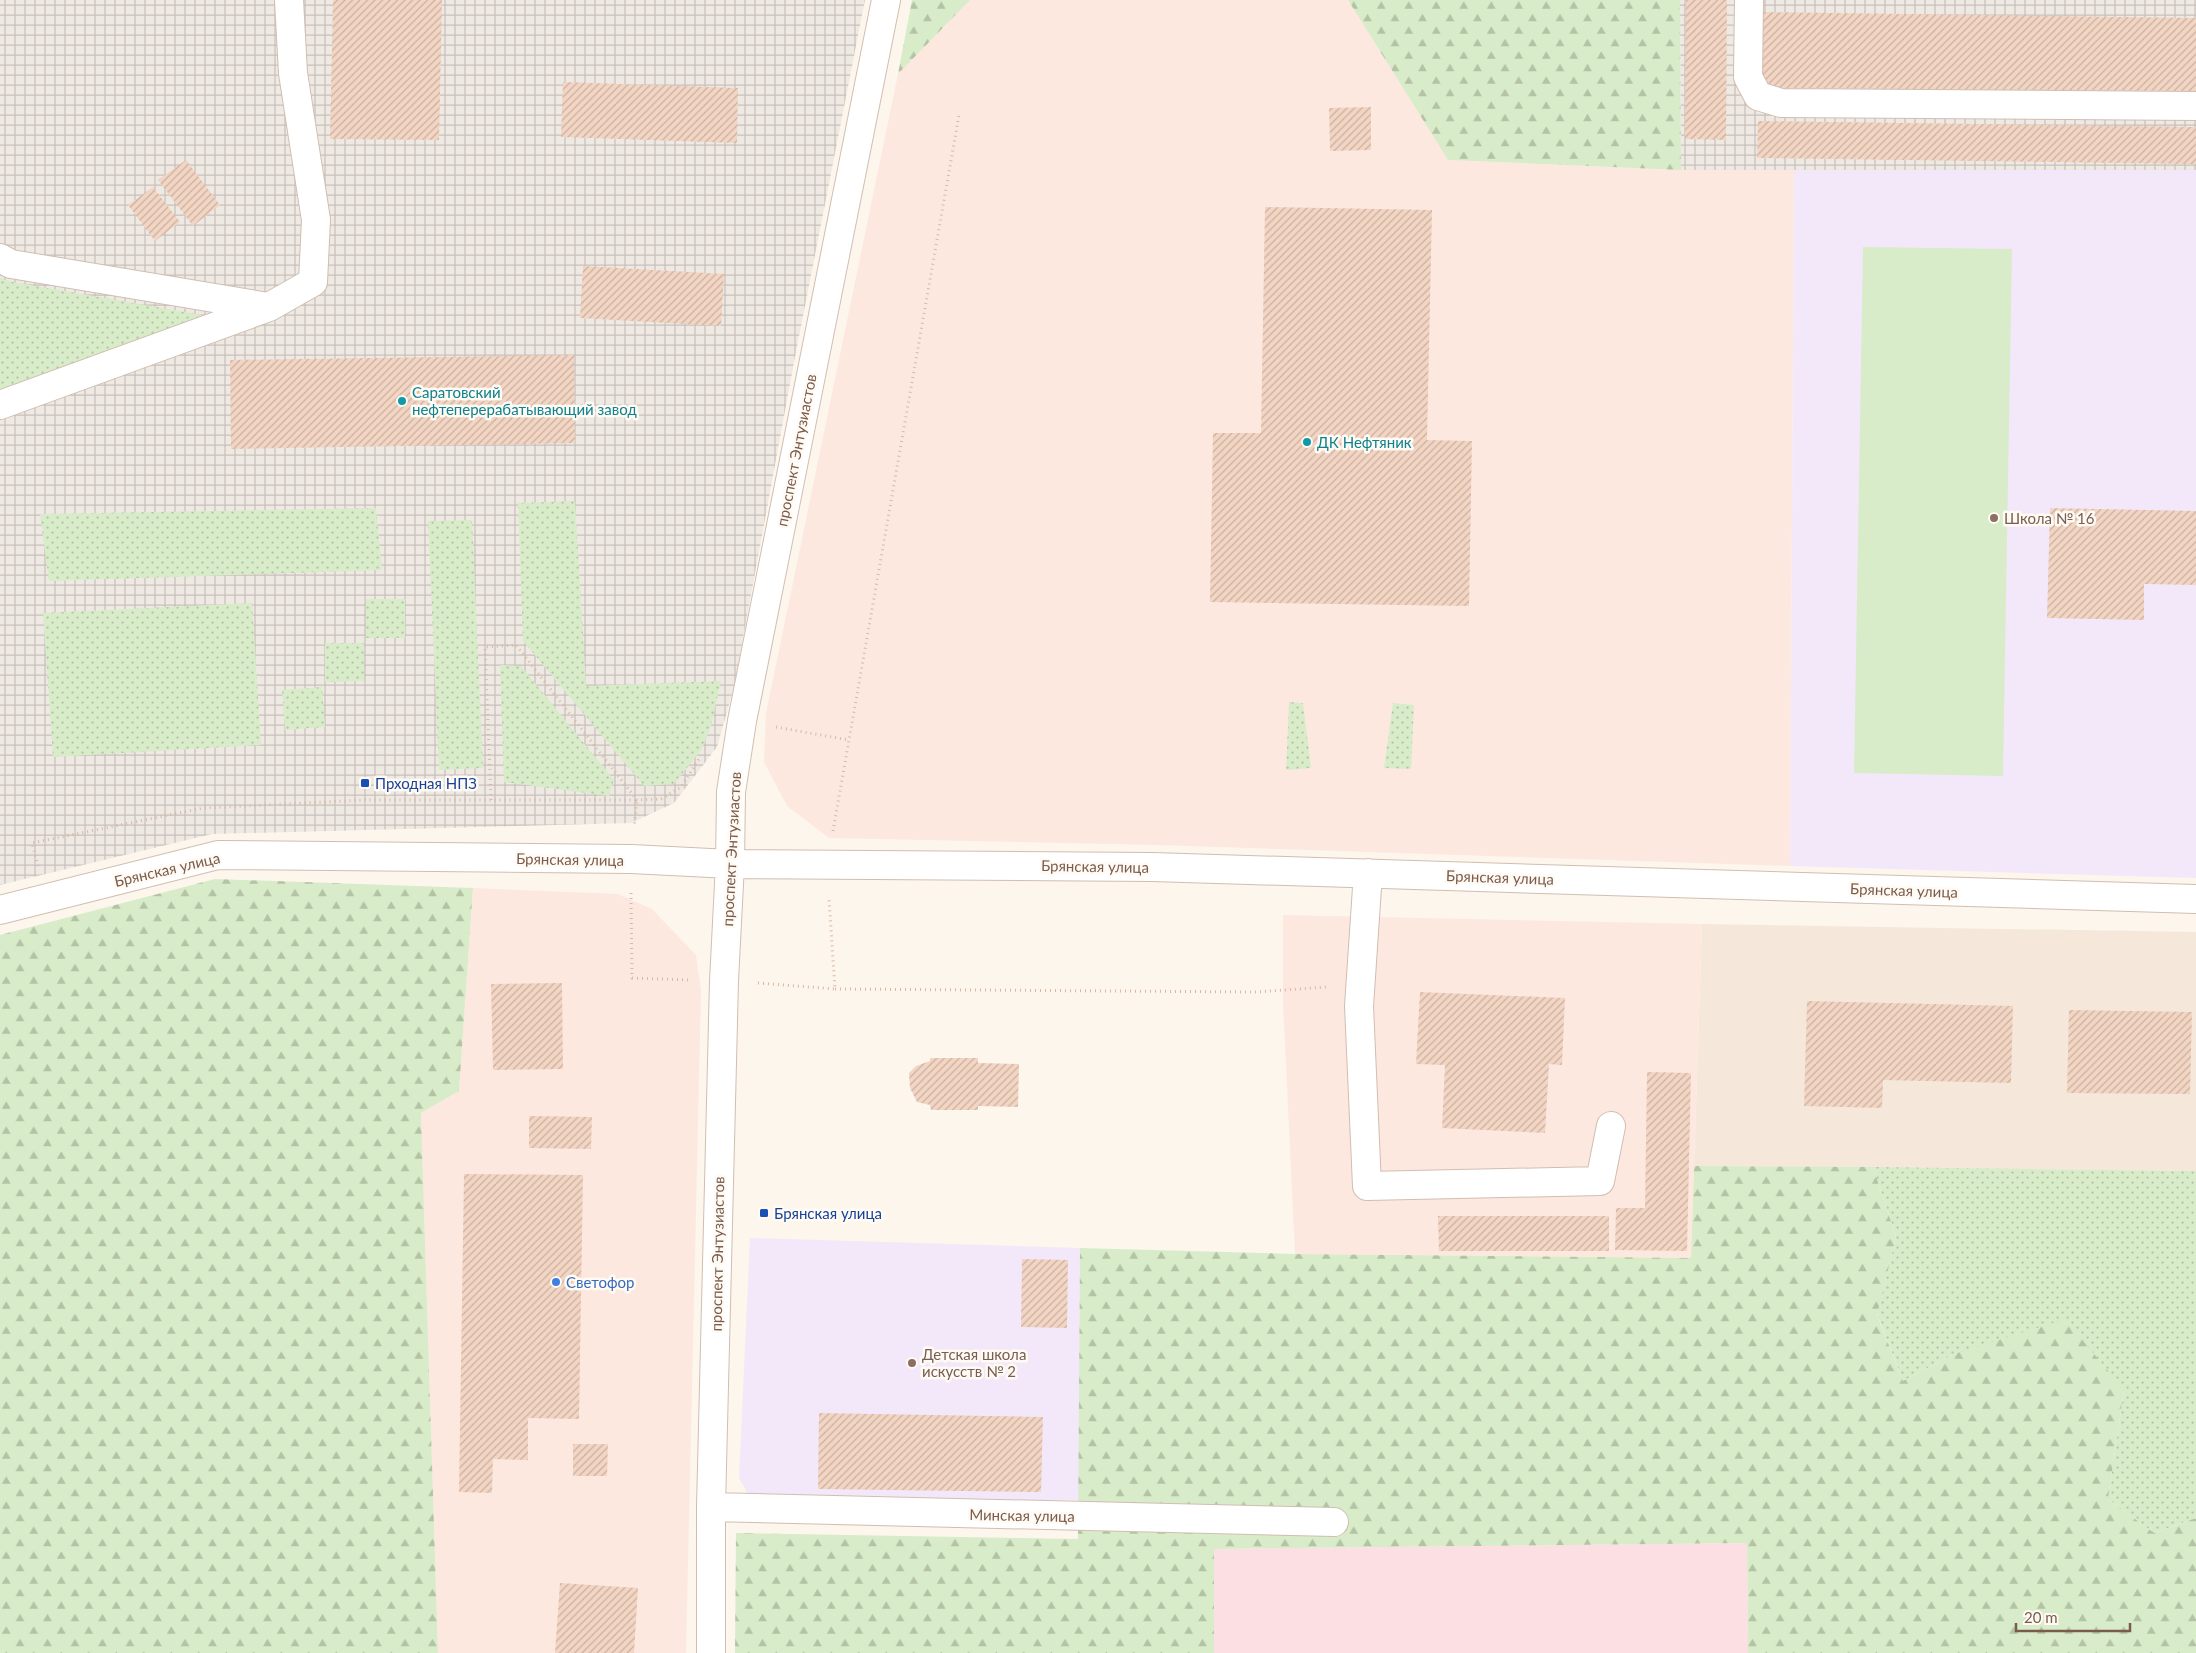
<svg xmlns="http://www.w3.org/2000/svg" width="2196" height="1653" font-family="Lato,sans-serif">
<style>
.residential{fill:#f5e8da}
.commercial{fill:#fde8e0}
.industrial{fill:url(#industrial-grid)}
.education{fill:#f3e8fa}
.medical{fill:#fbdfe3}
.grass{fill:url(#grass-dots)}
.forest{fill:url(#forest-firs)}
.pitch{fill:#d8ecc9}
.building{fill:url(#building-hatch)}
.lines{fill:none;stroke-linecap:round;stroke-linejoin:round}
.minor-casing{stroke:#d1beb0;stroke-width:30}
.path{stroke:#d9b8a5;stroke-width:3;stroke-dasharray:1 4;stroke-linecap:butt}
.minor{stroke:#fff;stroke-width:28}
.culture-dot{fill:#0f9aa8;stroke:#fffaf3;stroke-width:2}
.education-dot{fill:#8d6e63;stroke:#fffaf3;stroke-width:2}
.transit-dot{fill:#1a4fb4;stroke:#fffaf3;stroke-width:2}
.shop-dot{fill:#3f7fe0;stroke:#fffaf3;stroke-width:2}
.labels{text-anchor:middle;dominant-baseline:central;stroke-width:5;stroke-linejoin:round;paint-order:stroke}
.culture-label{font-size:15px;fill:#0d838f;stroke:#fffaf3;text-anchor:start}
.street-label{font-size:15px;fill:#7a5c4d;stroke:#fffaf3}
.education-label{font-size:15px;fill:#785e54;stroke:#fffaf3;text-anchor:start}
.transit-label{font-size:15px;fill:#164399;stroke:#fffaf3;text-anchor:start}
.shop-label{font-size:15px;fill:#366cbe;stroke:#fffaf3;text-anchor:start}
</style>
<defs>
<pattern id="industrial-grid" width="8" height="8" patternUnits="userSpaceOnUse" patternTransform="scale(1.25)"><rect width="8" height="8" fill="#efe9e4"/><path d="M0 4h8M4 0v8" fill="none" stroke="#c7c0bb"/></pattern>
<pattern id="grass-dots" width="8" height="8" patternUnits="userSpaceOnUse" patternTransform="scale(1.25)"><rect width="8" height="8" fill="#d8ecc9"/><path d="M2 2h.1M6 6h.1" fill="none" stroke="#b4c2a5" stroke-width="1.8" stroke-linecap="round"/></pattern>
<pattern id="forest-firs" width="22" height="20" patternUnits="userSpaceOnUse" patternTransform="scale(1.25)"><rect width="22" height="20" fill="#d8ecc9"/><path d="M5 1l3.5 6h-7zM16 11l3.5 6h-7z" fill="#b4c2a5"/></pattern>
<pattern id="building-hatch" width="6" height="6" patternUnits="userSpaceOnUse" patternTransform="scale(1.25)"><rect width="6" height="6" fill="#f3d5c3"/><path d="M-1 1l2-2M0 6l6-6M5 7l2-2" fill="none" stroke="#cab0a1"/></pattern>
</defs>
<rect width="100%" height="100%" fill="#fdf6ec"/>
<path class="residential" d="M1702,924L2196,932V1171L1694,1166Z"/>
<path class="commercial" d="M970,0H1348L1448,160L1681,170H1794L1790,866L1156,845L829,838L787,806L764,762L766,713L898,74Z
M473,888L618,894L652,909L696,955L701,990L686,1653H438L421,1113L459,1091Z
M1283,915L1702,924L1691,1258L1295,1254L1283,1002Z"/>
<path class="industrial" d="M0,0H865L794,362L734,687L717,747L674,803L631,823L212,834L0,885Z
M1680,0H2196V170H1681Z"/>
<path class="education" d="M1794,170H2196V878L1790,866Z
M750,1238L1080,1248L1079,1500H767L749,1496L739,1478Z"/>
<path class="medical" d="M1747,1543L1748,1653H1214V1549Z"/>
<path class="grass" d="M0,278L13,282L214,317L0,390Z
M575,501L586,686L721,681L711,726L702,749L674,784L644,786L523,641L518,503Z
M376,508L382,570L49,581L40,514Z
M472,520L483,768L439,770L428,521Z
M366,599H405V638H366Z
M252,603L261,745L53,757L43,613Z
M325,643H364V681L325,682Z
M500,665L521,666L614,780L609,796L504,782Z
M322,687L325,727L285,730L282,690Z
M1289,702L1303,703L1311,768L1286,770Z
M1393,703L1414,705L1411,769L1384,768Z
M1873,1167L2196,1171V1518L2154,1533L2108,1499L2124,1390L1954,1354L1903,1381L1877,1314L1896,1237Z"/>
<path class="forest" d="M912,0H970L898,74Z
M1348,0H1680L1681,170L1448,160Z
M215,879L473,888L459,1091L421,1113L438,1653H0V935Z
M1694,1166L1873,1167L1896,1237L1877,1315L1903,1381L1954,1354L2065,1319L2124,1390L2108,1499L2154,1533L2196,1518V1653H1748L1747,1543L1214,1549V1653H735L736,1533L1078,1539L1080,1248L1295,1254L1691,1258Z"/>
<path class="pitch" d="M1863,247L2012,249L2003,776L1854,773Z"/>
<path class="building" d="M333,0H442L439,140L330,139Z
M1686,0H1727L1726,140L1685,139Z
M1763,12L2196,18V91L1763,88Z
M563,82L738,88L737,143L561,137Z
M1371,107V150L1330,151L1329,108Z
M1758,121L2196,127V164L1757,158Z
M186,160L220,205L193,226L158,180Z
M153,187L180,222L155,241L128,205Z
M1265,207L1432,210L1427,440L1472,441L1469,606L1210,602L1213,433H1261Z
M583,266L724,274L721,326L580,318Z
M574,355L575,443L231,449L230,360Z
M2050,508L2196,511V585L2144,584V620L2047,618Z
M562,983L563,1069L493,1070L491,984Z
M1420,992L1565,998L1562,1065L1549,1064L1545,1133L1442,1128L1445,1065L1416,1064Z
M1807,1001L2013,1006L2011,1083L1883,1080L1882,1108L1804,1106Z
M2069,1010L2192,1012L2190,1094L2067,1093Z
M930,1058H978V1063L1019,1064L1018,1107L978,1106V1110H931L930,1105L917,1102L910,1088L909,1073L916,1066L930,1061Z
M1647,1072L1691,1073L1687,1251L1615,1250L1616,1208H1645Z
M529,1116L592,1117L591,1149L529,1148Z
M464,1174L583,1175L579,1419L528,1418V1460L493,1459L492,1493L459,1492Z
M1438,1216H1609V1251H1439Z
M1022,1259L1068,1260L1067,1328L1021,1327Z
M819,1413L1043,1417L1041,1492L818,1489Z
M573,1444H608L607,1476H573Z
M560,1583L638,1588L634,1653H555Z"/>
<g class="lines">
<g class="minor-casing">
<path id="minor" d="M1749,0L1748,77L1758,96L1781,103L2196,106
M0,258L11,264L268,307
M0,405L269,307L313,282L316,220L293,73L289,0
M1368,873L1359,1006L1367,1186L1600,1181L1611,1126
M0,910L218,855L631,859L730,864L1152,867L2196,899
M711,1507L1334,1522
M711,1653V1507L724,981L730,864L731,792L742,721L886,0"/>
</g>
<path class="path" d="M776,727L849,740
M491,800L485,647L516,645L637,800L661,799L681,787L701,756
M833,831L959,115
M38,866L32,843L203,808L366,800H637L634,827
M631,893L632,978L690,980
M758,983L835,989L829,899
M835,989L1257,992L1326,987"/>
<use href="#minor" class="minor"/>
</g>
<g class="culture-dot">
<circle cx="402" cy="401" r="5"/>
<circle cx="1307" cy="442" r="5"/>
</g>
<g class="education-dot">
<circle cx="1994" cy="518" r="5"/>
<circle cx="912" cy="1363" r="5"/>
</g>
<g class="transit-dot">
<rect x="360" y="778" width="10" height="10" rx="2.5"/>
<rect x="759" y="1208" width="10" height="10" rx="2.5"/>
</g>
<circle class="shop-dot" cx="556" cy="1282" r="5"/>
<g class="labels">
<g class="culture-label">
<text x="412" y="392">Саратовский<tspan x="412" dy="17">нефтеперерабатывающий завод</tspan></text>
<text x="1317" y="442">ДК Нефтяник</text>
</g>
<g class="street-label">
<text transform="translate(796 450) rotate(-79)">проспект Энтузиастов</text>
<text transform="translate(731 849) rotate(-87)">проспект Энтузиастов</text>
<text transform="translate(570 859) rotate(1)">Брянская улица</text>
<text transform="translate(1095 866) rotate(1)">Брянская улица</text>
<text transform="translate(167 869) rotate(-13)">Брянская улица</text>
<text transform="translate(1500 877) rotate(2)">Брянская улица</text>
<text transform="translate(1904 890) rotate(2)">Брянская улица</text>
<text transform="translate(717 1254) rotate(-89)">проспект Энтузиастов</text>
<text transform="translate(1022 1515) rotate(1)">Минская улица</text>
</g>
<g class="education-label">
<text x="2004" y="518">Школа № 16</text>
<text x="922" y="1354">Детская школа<tspan x="922" dy="17">искусств № 2</tspan></text>
</g>
<g class="transit-label">
<text x="375" y="783">Прходная НПЗ</text>
<text x="774" y="1213">Брянская улица</text>
</g>
<g class="shop-label">
<text x="566" y="1282">Светофор</text>
</g>
</g>
<path d="M2016 1623v8h114v-8" fill="none" stroke="#7a5c4d" stroke-width="2.5"/>
<text x="2024" y="1623" font-size="15" fill="#7a5c4d" stroke="#fffaf3" stroke-width="4" paint-order="stroke">20 m</text>
</svg>
